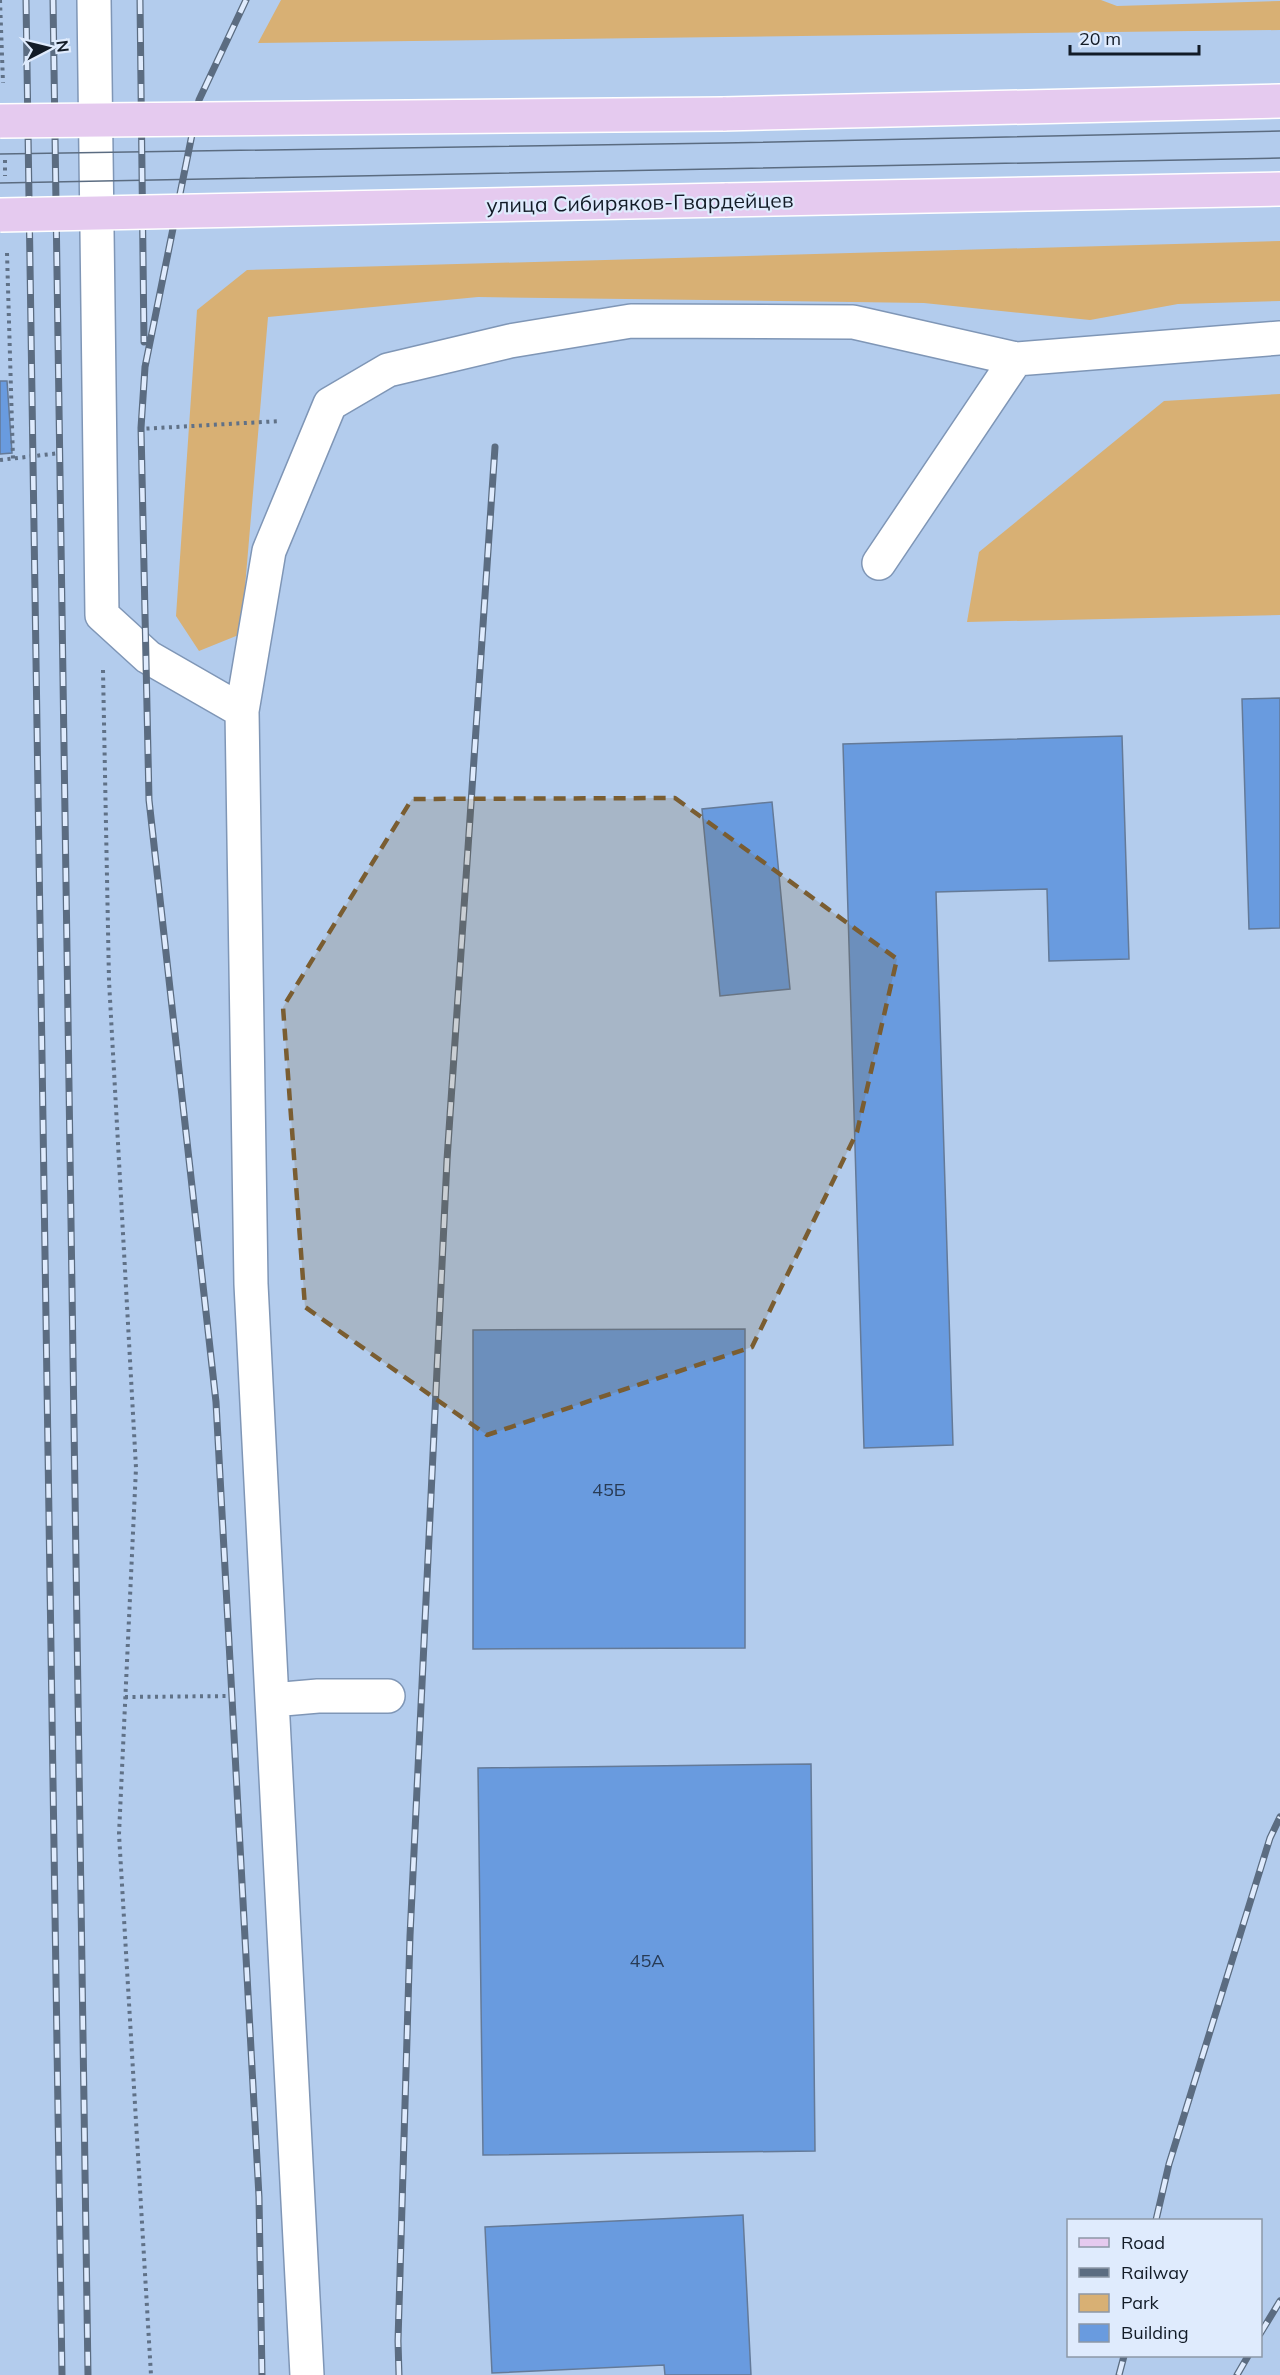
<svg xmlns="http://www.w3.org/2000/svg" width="1280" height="2375" font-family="Mulish,sans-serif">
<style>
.green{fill:#d8b074}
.building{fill:#699bdf;stroke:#647a98;stroke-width:1.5}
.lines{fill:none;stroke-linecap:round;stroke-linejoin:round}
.minor-casing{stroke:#7f96b6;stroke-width:36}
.major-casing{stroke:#fff;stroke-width:36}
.path{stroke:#607187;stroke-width:4;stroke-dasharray:3 4.5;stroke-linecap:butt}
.minor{stroke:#fff;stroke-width:33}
.major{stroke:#e5caef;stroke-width:33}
.tram{stroke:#5b6c81;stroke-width:1.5}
.rail-casing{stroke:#5b6c81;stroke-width:7}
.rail{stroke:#dfebfd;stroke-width:4.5;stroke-dasharray:14;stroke-linecap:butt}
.major-bridge-casing{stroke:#fff;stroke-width:36;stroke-linecap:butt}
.major-bridge{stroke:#e5caef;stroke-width:33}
.marked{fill:#7a5d31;fill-opacity:0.2;stroke:#7a5d31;stroke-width:4.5;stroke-dasharray:12 8;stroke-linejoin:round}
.labels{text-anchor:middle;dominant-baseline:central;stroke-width:4.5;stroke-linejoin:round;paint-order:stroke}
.number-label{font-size:18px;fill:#283b55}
.street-label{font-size:21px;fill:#121b27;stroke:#dfebfd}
</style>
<rect width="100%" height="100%" fill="#b3cced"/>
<path class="green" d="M281,0H1101L1117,6L1280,1V30L258,43Z
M1280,241V301L1178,304L1090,320L924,303L478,297L268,317L241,634L199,651L176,616L197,310L247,270Z
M1280,394V615L967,622L979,552L1164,401Z"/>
<path class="building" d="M0,381H7L12,453L0,454Z
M1280,698V928L1249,929L1242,699Z
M1122,736L1129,959L1049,961L1047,889L936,892L953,1445L864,1448L843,744Z
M772,802L790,989L720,996L702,809Z
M745,1329V1648L473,1649V1330Z
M811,1764L815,2151L483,2155L478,1768Z
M743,2215L751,2375H665L664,2365L492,2373L485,2227Z"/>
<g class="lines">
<g class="minor-casing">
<path id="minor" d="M94,0L102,615L148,657L242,711
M879,563L1016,359L1280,338
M272,1700L251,1284L242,711L269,551L330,404L388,370L510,341L631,321L853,322L1016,359
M307,2375L272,1700L318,1696H388"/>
</g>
<g class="major-casing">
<path id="major" d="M723,114L1280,101
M725,200L1280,189"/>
</g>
<path class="path" d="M0,0L3,83
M5,160V176
M7,253L13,459
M139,429L281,421
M0,460L60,453
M103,670L109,981L136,1468L119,1834L151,2375
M125,1697L233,1696"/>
<use href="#minor" class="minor"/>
<use href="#major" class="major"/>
<path class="tram" d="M0,154L724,143L1280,131
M0,183L1280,158"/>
<g class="rail-casing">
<path id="rail" d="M26,0L62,2375
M53,0L88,2375
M140,0L144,342
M246,0L199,100L145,367L141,428L149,800L216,1402L259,2197L262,2375
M1156,2220L1169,2164L1270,1838L1280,1817
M1260,2334L1280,2301
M399,2375L398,2341L410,1936L447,1160L495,447
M1119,2375L1124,2356
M1237,2375L1248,2356"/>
</g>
<use href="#rail" class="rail"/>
<g class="major-bridge-casing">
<path id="major-bridge" d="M0,121L723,114
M0,215L725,200"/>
</g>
<use href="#major-bridge" class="major-bridge"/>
</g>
<path class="marked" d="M675,798L897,959L857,1132L752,1347L487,1435L305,1307L283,1007L412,799Z"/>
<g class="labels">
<g class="number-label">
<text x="609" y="1489">45Б</text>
<text x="647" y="1960">45А</text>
</g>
<g class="street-label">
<text transform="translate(640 202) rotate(-1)">улица Сибиряков-Гвардейцев</text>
</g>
</g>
<rect x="1067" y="2219" width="195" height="138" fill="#dfebfd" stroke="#8d98a7" stroke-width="1.5"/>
<rect x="1079" y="2238" width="30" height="9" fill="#e5caef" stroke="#8d98a7" stroke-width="1.5"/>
<text x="1121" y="2249" font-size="18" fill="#121b27">Road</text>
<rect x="1079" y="2268" width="30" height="9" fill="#5b6c81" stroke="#8d98a7" stroke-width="1.5"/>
<text x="1121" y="2279" font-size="18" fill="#121b27">Railway</text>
<rect x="1079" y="2294" width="30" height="18" fill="#d8b074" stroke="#8d98a7" stroke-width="1.5"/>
<text x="1121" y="2309" font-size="18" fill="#121b27">Park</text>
<rect x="1079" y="2324" width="30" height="18" fill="#699bdf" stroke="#8d98a7" stroke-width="1.5"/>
<text x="1121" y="2339" font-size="18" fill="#121b27">Building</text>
<g transform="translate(48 48) rotate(83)" stroke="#dfebfd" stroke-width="4.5" paint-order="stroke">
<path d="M0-4.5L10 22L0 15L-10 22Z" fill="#121b27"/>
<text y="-9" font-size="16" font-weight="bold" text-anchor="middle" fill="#121b27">N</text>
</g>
<path d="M1070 45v9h129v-9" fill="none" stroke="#121b27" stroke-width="3"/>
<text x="1079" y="45" font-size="18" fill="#121b27" stroke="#dfebfd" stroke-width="4.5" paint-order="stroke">20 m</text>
</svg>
